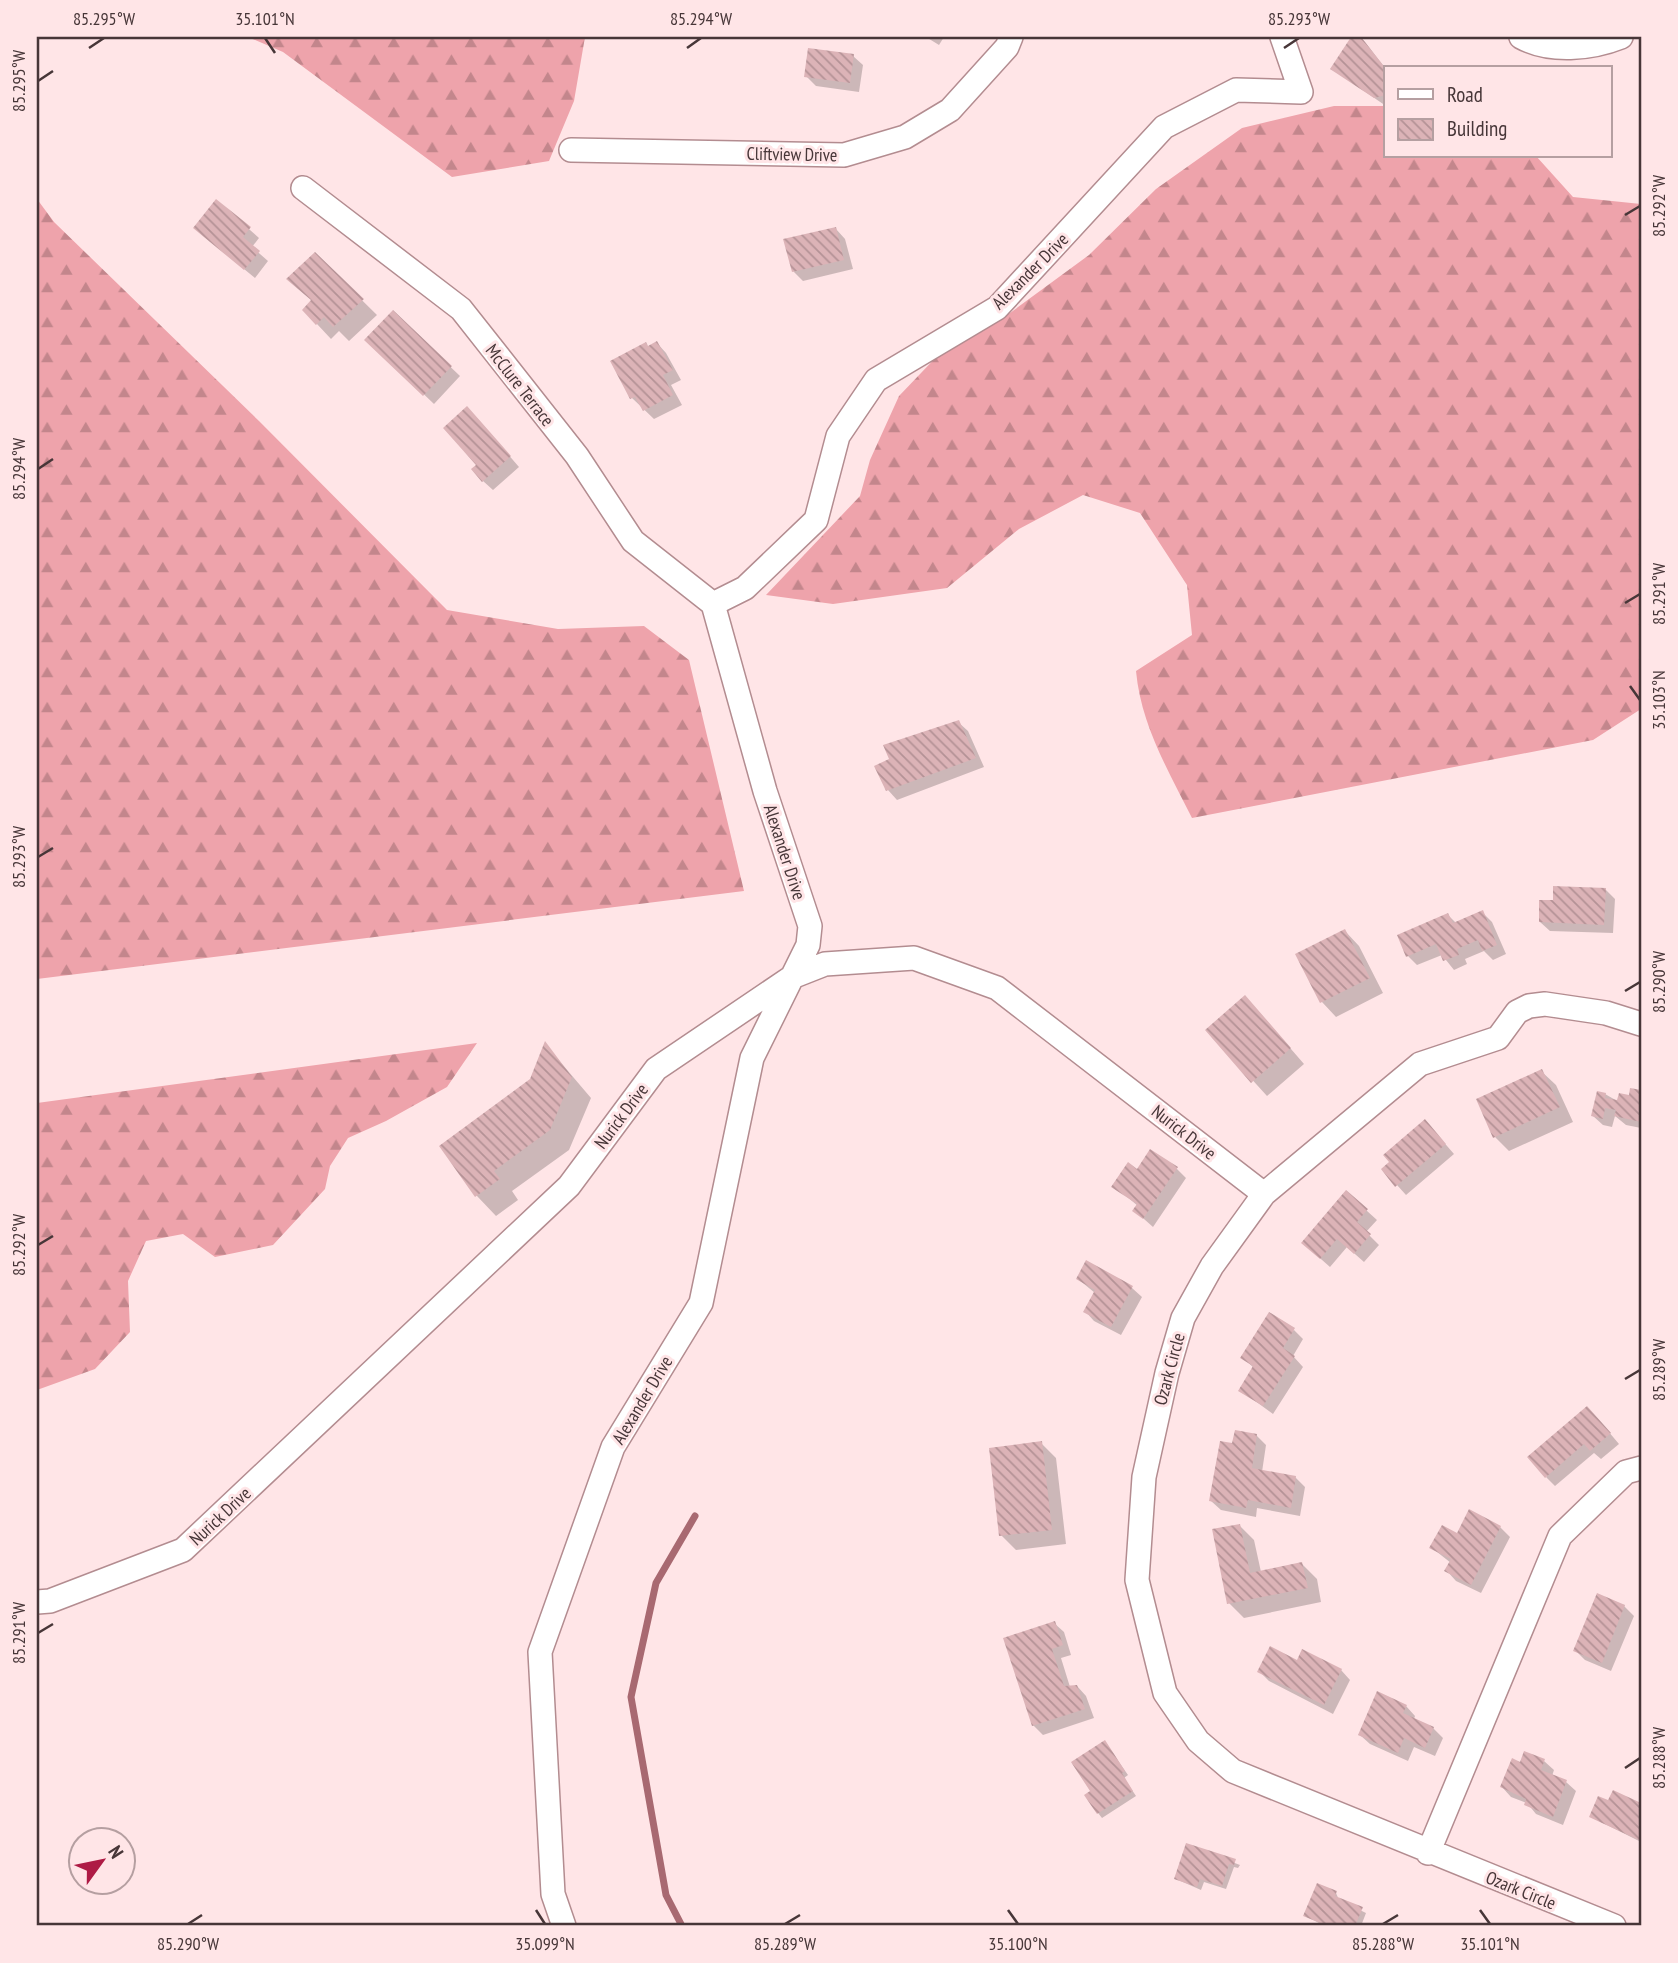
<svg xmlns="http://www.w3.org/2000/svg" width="1678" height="1963" font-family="'PT Sans Narrow',sans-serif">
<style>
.forest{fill:url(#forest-firs)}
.shadow{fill:#0003}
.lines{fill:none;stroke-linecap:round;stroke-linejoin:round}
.stream{stroke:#a86971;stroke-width:7}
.building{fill:url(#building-back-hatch)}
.minor-casing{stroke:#b38c90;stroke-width:26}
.minor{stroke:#fff;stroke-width:23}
.ticks{fill:none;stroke:#473638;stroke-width:2.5}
.labels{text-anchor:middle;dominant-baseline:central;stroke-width:6;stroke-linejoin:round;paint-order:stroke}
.street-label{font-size:18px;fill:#473638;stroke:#ffe5e7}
.neatline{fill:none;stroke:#473638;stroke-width:2.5}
.ticks-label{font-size:18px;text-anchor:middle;fill:#473638}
</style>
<defs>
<pattern id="forest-firs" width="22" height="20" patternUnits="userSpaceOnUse" patternTransform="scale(1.75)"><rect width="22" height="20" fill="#eea3ab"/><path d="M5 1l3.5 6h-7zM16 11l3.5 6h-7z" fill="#c3868c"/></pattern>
<pattern id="building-back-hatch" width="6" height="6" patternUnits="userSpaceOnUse" patternTransform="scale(1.75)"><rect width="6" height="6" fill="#dcb3b7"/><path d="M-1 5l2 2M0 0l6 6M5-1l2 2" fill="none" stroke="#b49296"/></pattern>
</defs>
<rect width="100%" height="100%" fill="#ffe5e7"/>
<path class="forest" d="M248,37H585L574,101L549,161L452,177L283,52Z
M1334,106H1386V156H1536L1573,197L1641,204V709L1593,740L1192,818C1168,770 1141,725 1136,671L1192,635L1187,585L1140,513L1083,495L1019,529L947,588L833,604L766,595L860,496L870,460L899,396L943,350L1010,313L1089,255L1156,189L1242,128Z
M37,199L54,222L259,421L447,610L558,629L644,626L689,660L744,891L37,979Z
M477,1043L447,1087L386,1121L348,1138L330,1166L325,1189L273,1245L215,1257L183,1234L146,1241L128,1281L130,1332L95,1369L37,1390V1103Z"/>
<path class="shadow" d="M926,37H944L939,45Z
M1354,37H1360L1365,42L1386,69V106L1332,69Z
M853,56L863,65L859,92L816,86L806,76Z
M217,201L259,238L252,247L268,261L255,278L205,237Z
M836,229L845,239L853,269L803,281L793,271Z
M315,254L377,315L349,341L339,331L331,339L317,324L304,311L313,301L289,279Z
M393,312L460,376L434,404L367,340Z
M657,343L666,353L681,380L671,385L682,405L654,419L632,398L649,348Z
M477,418L519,467L493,490L483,481L478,465Z
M958,722L968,731L984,767L897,800L888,790Z
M1605,889L1615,899L1613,933L1550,931L1540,922L1554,902Z
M1482,912L1492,922L1506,954L1493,960L1484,951L1465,959L1467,964L1454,970L1442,955L1417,965L1408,956L1448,915L1456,923Z
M1345,931L1359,946L1383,993L1336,1017L1322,1002L1298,955Z
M1259,1012L1304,1064L1267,1096L1207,1030Z
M545,1044L591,1098L569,1150L512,1191L518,1200L496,1216L477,1196L441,1146L531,1081Z
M1541,1071L1556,1085L1573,1122L1509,1151L1495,1137Z
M1632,1090L1641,1092V1128L1626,1125L1615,1116L1612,1127L1603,1125L1593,1116L1605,1094L1619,1102L1631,1097Z
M1434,1131L1454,1154L1406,1195L1397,1185L1391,1163Z
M1177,1169L1186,1178L1153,1227L1135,1211L1138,1206L1114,1186L1138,1171Z
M1346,1192L1377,1220L1366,1232L1379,1245L1364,1262L1347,1247L1330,1267L1313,1252Z
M1087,1262L1132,1288L1142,1297L1121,1335L1094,1321L1085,1311L1095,1293L1078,1279Z
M1294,1330L1303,1339L1293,1356L1303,1367L1273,1414L1240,1390L1254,1368L1243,1358Z
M1597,1418L1619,1444L1601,1459L1594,1453L1555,1486L1546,1477Z
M1257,1436L1266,1445L1262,1472L1295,1477L1305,1487L1300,1516L1257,1508L1256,1517L1221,1510L1211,1501L1234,1445Z
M1041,1443L1056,1458L1066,1544L1016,1550L1001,1535Z
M1470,1512L1500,1527L1510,1537L1481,1593L1456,1581L1447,1571L1451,1563L1432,1548L1458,1536Z
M1240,1526L1254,1540L1261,1572L1302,1564L1317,1579L1321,1602L1244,1618L1229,1603Z
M1624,1606L1634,1616L1611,1671L1585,1660L1575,1650Z
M1054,1623L1064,1632L1071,1655L1061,1658L1070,1687L1077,1686L1086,1696L1094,1718L1043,1735L1033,1725Z
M1297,1662L1341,1670L1350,1680L1333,1714L1269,1681L1259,1671Z
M1406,1706L1415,1716L1414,1719L1433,1728L1443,1738L1435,1756L1414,1747L1408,1761L1370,1744L1360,1735Z
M1105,1742L1128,1775L1124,1778L1136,1796L1102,1818L1098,1813L1093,1792Z
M1544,1761L1554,1770L1552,1776L1566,1782L1576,1791L1563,1825L1536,1814L1527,1803L1511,1797L1502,1787L1521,1764Z
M1613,1793L1641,1805V1842L1591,1817L1609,1802Z
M1187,1845L1240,1865L1238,1868L1234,1867L1226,1889L1204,1882L1201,1890L1176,1879Z
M1336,1893L1339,1900L1366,1913L1361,1926H1325L1305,1916Z"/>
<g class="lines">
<path class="stream" d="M682,1926L666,1895L631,1697L656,1583L695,1516"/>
</g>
<path class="building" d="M1351,37H1361L1386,69V95L1374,98L1330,69Z
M808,48L854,54L850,83L804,77Z
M216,199L251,227L243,237L260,251L244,270L193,228Z
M836,227L844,260L792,272L783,239Z
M315,252L364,299L333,327L324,317L316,325L302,310L311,300L286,279Z
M393,310L452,366L423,396L364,340Z
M657,341L673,370L663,375L673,395L643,411L635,397L630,399L610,361L646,342L648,346Z
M467,406L511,456L482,482L471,469L476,465L443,428Z
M959,720L976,758L886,791L874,766L889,759L883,745Z
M1553,886L1606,888L1604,925L1539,922V900H1553Z
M1483,910L1497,945L1482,951L1478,940L1457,949L1459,955L1443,961L1436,944L1406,957L1397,935L1448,913L1453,923Z
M1345,929L1370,978L1320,1003L1295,954Z
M1245,995L1291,1048L1251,1083L1205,1030Z
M545,1041L572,1077L550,1130L494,1171L500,1179L475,1197L439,1146L530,1079Z
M1542,1069L1560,1107L1493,1138L1476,1099Z
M1630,1088L1641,1090V1122L1614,1116L1616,1110L1605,1108L1603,1119L1591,1116L1597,1091L1606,1093L1605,1098L1617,1100L1619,1093L1629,1095Z
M1425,1119L1446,1144L1395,1187L1381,1169L1389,1162L1383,1155Z
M1150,1149L1178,1167L1143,1219L1132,1211L1137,1204L1111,1187L1128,1162L1137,1169Z
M1346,1190L1368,1209L1357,1222L1371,1234L1354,1254L1337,1239L1320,1259L1301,1243Z
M1086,1260L1133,1286L1111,1327L1083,1312L1095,1290L1076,1279Z
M1269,1312L1295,1328L1283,1348L1295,1356L1263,1406L1238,1391L1253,1366L1240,1358Z
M1587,1406L1611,1433L1590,1451L1584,1444L1545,1478L1527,1457Z
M1235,1430L1257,1434L1252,1468L1296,1476L1291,1508L1248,1500L1246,1508L1209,1501L1220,1441L1232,1443Z
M1042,1441L1052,1530L999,1536L989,1448Z
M1469,1509L1501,1526L1471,1585L1444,1571L1451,1559L1429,1548L1442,1525L1457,1533Z
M1240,1524L1250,1573L1302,1562L1308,1588L1227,1604L1212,1529Z
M1597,1593L1625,1605L1602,1663L1573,1651Z
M1055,1621L1063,1645L1052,1649L1064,1686L1077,1685L1085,1709L1032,1726L1003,1638Z
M1270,1646L1297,1660L1302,1649L1342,1669L1324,1705L1257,1672Z
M1377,1691L1407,1705L1403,1713L1434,1727L1425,1748L1404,1738L1398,1753L1358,1735Z
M1105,1740L1125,1771L1122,1773L1133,1791L1097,1814L1084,1795L1090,1791L1071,1762Z
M1524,1751L1545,1759L1541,1770L1567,1780L1553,1817L1524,1805L1526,1799L1500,1787L1512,1758L1520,1762Z
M1613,1790L1641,1803V1841L1589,1817L1598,1796L1608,1800Z
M1186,1843L1236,1859L1234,1865L1229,1864L1222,1886L1200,1879L1197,1887L1174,1879Z
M1317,1883L1337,1891L1335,1896L1363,1907L1355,1926H1328L1303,1916Z"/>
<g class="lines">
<g class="minor-casing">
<path id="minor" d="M1521,37C1550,53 1591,49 1621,37
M571,150L844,155L905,137L950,110L1007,47L1011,37
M303,188L461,309L577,456L633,541L713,604
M713,604L745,588L816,520L838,436L876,380L997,308L1164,127L1236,90L1301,92L1282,37
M37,1602L50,1601L183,1550L569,1186L656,1069L792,977L825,964L914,958L997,988L1264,1194
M1428,1853L1560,1536L1626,1472L1641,1468
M564,1926L553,1894L540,1652L613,1447L701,1303L752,1058L808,945L810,926L765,791L713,604
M1614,1926L1233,1771L1198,1741L1165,1693L1137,1580L1144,1477L1167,1373L1183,1318L1212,1266L1264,1194L1420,1064L1498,1038L1517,1012L1529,1006L1545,1004L1606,1013L1641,1024"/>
</g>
<use href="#minor" class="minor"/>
</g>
<path class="ticks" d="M265,38L275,53M89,48L104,38M687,48L701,38M1284,48L1299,38M38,81L53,71M1625,215L1640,206M38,469L53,459M1625,603L1640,594M1630,686L1640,700M38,857L53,848M1625,991L1640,982M38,1245L53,1236M1625,1379L1640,1370M38,1633L53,1624M1625,1768L1640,1758M536,1910L545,1924M1008,1910L1018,1924M1480,1910L1490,1924M188,1924L202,1915M785,1924L800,1915M1383,1924L1398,1915"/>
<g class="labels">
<g class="street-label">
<text transform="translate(792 154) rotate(1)">Cliftview Drive</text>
<text transform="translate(1030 271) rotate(-45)">Alexander Drive</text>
<text transform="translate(520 385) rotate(52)">McClure Terrace</text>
<text transform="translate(785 852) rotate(72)">Alexander Drive</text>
<text transform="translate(621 1116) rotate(-53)">Nurick Drive</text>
<text transform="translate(1184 1132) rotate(38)">Nurick Drive</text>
<text transform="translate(1169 1369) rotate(-75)">Ozark Circle</text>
<text transform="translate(642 1400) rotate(-59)">Alexander Drive</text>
<text transform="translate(220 1516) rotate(-43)">Nurick Drive</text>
<text transform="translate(1521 1890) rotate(22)">Ozark Circle</text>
</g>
</g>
<rect width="1678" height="1963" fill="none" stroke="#ffe5e7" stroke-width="77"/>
<rect x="1384" y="66" width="228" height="91" fill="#ffe5e7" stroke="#b59fa1" stroke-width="2"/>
<rect x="1398" y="89" width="35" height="10" fill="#ffffff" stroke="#b59fa1" stroke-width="2"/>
<text x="1447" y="102" font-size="21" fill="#473638">Road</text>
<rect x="1398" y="119" width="35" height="21" fill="url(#building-back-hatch)" stroke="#b59fa1" stroke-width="2"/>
<text x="1447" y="136" font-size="21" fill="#473638">Building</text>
<g transform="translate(102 1861) rotate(57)"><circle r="33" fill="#ffe5e7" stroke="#b59fa1" stroke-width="2"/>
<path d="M0-5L12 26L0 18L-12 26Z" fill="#ae1b45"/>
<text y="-10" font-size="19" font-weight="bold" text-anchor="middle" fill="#473638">N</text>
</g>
<rect x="38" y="38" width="1602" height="1886" class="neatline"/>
<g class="ticks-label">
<text x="104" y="25">85.295°W</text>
<text x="265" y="25">35.101°N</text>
<text x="701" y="25">85.294°W</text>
<text x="1299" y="25">85.293°W</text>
<text transform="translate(19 81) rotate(-90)" y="6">85.295°W</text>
<text transform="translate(1659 206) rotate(-90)" y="6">85.292°W</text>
<text transform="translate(19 469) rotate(-90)" y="6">85.294°W</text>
<text transform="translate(1659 594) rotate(-90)" y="6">85.291°W</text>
<text transform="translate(1659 700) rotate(-90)" y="6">35.103°N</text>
<text transform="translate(19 857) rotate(-90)" y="6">85.293°W</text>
<text transform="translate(1659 982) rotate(-90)" y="6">85.290°W</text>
<text transform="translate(19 1245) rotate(-90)" y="6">85.292°W</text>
<text transform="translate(1659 1370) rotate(-90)" y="6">85.289°W</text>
<text transform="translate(19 1633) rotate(-90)" y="6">85.291°W</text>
<text transform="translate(1659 1758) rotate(-90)" y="6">85.288°W</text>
<text x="188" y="1950">85.290°W</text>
<text x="545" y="1950">35.099°N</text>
<text x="785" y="1950">85.289°W</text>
<text x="1018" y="1950">35.100°N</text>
<text x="1383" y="1950">85.288°W</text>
<text x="1490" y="1950">35.101°N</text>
</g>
</svg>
